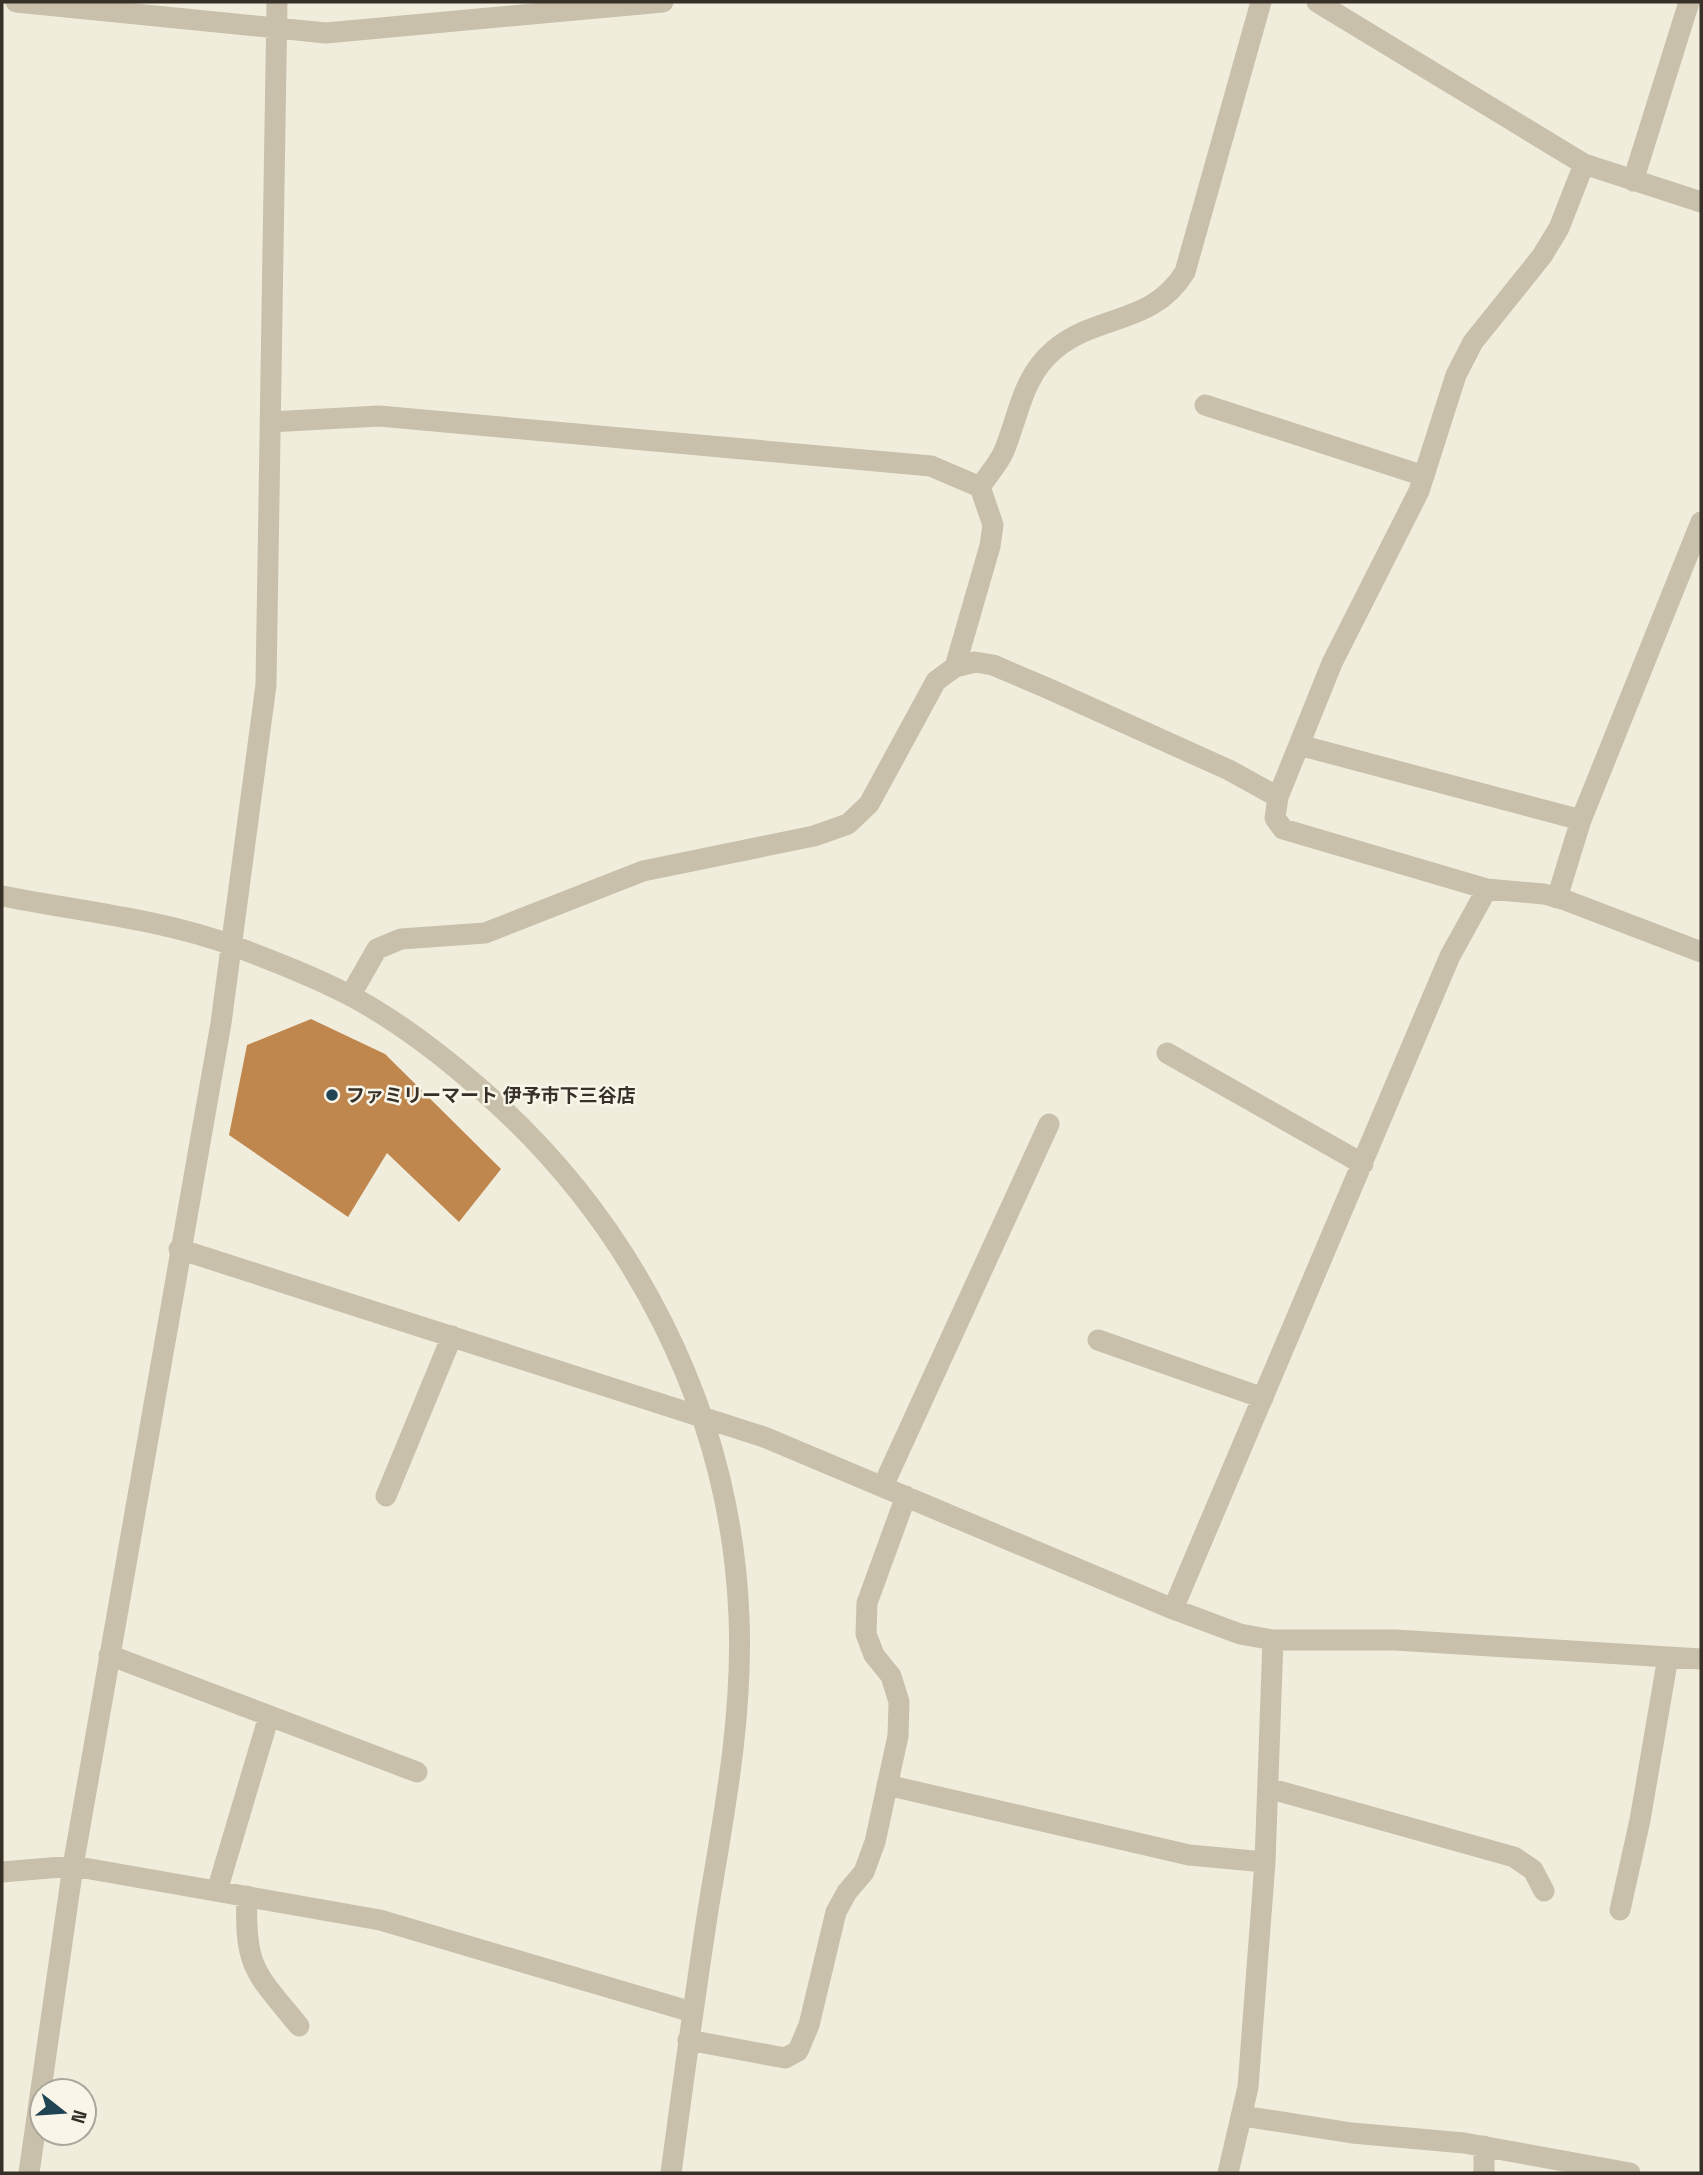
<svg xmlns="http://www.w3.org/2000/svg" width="1703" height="2175" font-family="'Space Grotesk','Noto Sans JP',sans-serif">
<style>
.building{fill:#bf864d}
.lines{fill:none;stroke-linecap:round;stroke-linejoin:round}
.minor{stroke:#c8c0aa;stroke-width:21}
.poi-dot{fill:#214455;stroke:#f9f6e9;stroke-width:2.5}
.labels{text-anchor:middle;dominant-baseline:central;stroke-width:5;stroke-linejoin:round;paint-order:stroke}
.poi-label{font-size:19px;font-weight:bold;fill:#363029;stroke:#f9f6e9;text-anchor:start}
</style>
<rect width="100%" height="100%" fill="#f1eddd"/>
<path class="building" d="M311,1019L385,1054L501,1169L459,1222L387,1153L348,1217L229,1135L247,1045Z"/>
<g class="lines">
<path class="minor" d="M16,2L326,33L663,2
M1317,2L1584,164L1701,202
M1584,164L1559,228L1542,256L1473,342L1456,375L1419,491L1332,663L1278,797L1275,818L1283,829L1487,889L1544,894L1565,900L1701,952
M1633,181L1689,2
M1205,405L1424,476
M270,422L379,416L931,466L980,487L993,525L990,546L955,667
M980,487C988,475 999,463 1004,451C1019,415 1022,377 1054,350C1096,314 1153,325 1185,272L1261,2
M1299,745L1581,820
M2,896C78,911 161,919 234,946C273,961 315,977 351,996C396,1020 438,1052 476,1085C632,1219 731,1410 739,1617C743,1714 725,1809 709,1904C695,1994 683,2083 671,2173
M1557,898L1581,820L1701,522
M350,996L377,949L401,939L485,933L643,871L814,836L848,824L869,804L936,681L955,667L975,662L993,665L1047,688L1229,770L1278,797
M1167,1053L1363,1164
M179,1249L764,1437L1173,1609L1240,1634L1273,1640H1395L1701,1659
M1098,1340L1263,1398
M883,1486L1049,1124
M386,1496L452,1336
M1173,1609L1450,956L1487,889
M109,1655L417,1772
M887,1785L1189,1855L1265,1862
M1268,1788L1514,1857L1533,1870L1544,1891
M2,1872L73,1866L380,1920L692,2012
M217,1891L269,1716
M247,1896C244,1968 256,1973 299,2026
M1620,1910L1640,1820L1668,1657
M688,2040L785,2058L798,2051L809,2025L836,1912L847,1892L864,1872L875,1842L898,1736L899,1702L891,1676L874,1655L866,1634L867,1603L906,1496
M1243,2116L1352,2133L1464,2143L1630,2173
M29,2173L73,1866L221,1023L266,685L277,2
M1228,2173L1248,2087L1265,1862L1273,1640
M1484,2173V2146"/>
</g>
<circle class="poi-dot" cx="332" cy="1095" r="7"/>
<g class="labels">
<g class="poi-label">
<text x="346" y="1095">ファミリーマート 伊予市下三谷店</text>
</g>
</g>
<rect width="1703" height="2175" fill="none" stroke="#363029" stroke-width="7"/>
<g transform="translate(63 2112) rotate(107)"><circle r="33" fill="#f9f6e9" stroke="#aba79c" stroke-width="2"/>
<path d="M0-5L12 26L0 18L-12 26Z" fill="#214455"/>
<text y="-10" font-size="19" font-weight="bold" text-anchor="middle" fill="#363029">N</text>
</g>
</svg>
